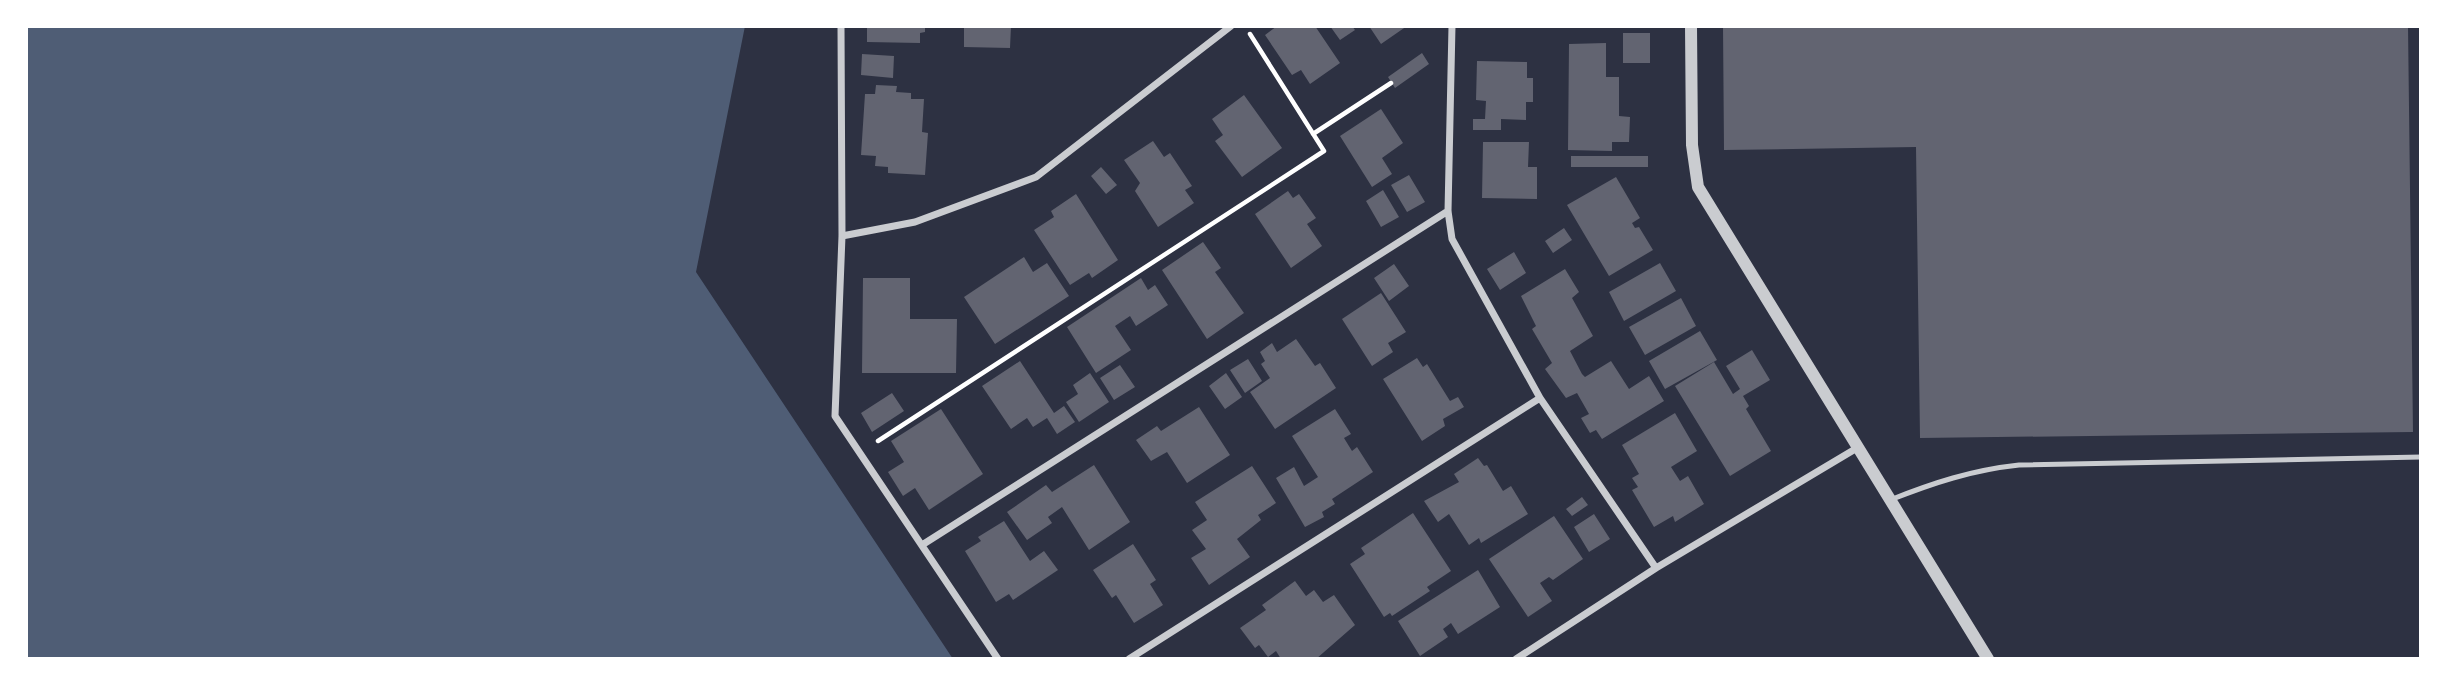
<svg xmlns="http://www.w3.org/2000/svg" width="2447" height="685" font-family="Rubik,sans-serif">
<style>
.water{fill:#4f5d75}
.building{fill:#626471}
.lines{fill:none;stroke-linecap:round;stroke-linejoin:round}
.path{stroke:#fff;stroke-width:4.5}
.service{stroke:#caccd0;stroke-width:5}
.minor{stroke:#caccd0;stroke-width:7}
.tertiary{stroke:#caccd0;stroke-width:12}
</style>
<rect width="100%" height="100%" fill="#2d3142"/>
<path class="water" d="M26,26H745L696,272L953,659H26Z"/>
<path class="building" d="M867,26H925V32L920,33V43L867,42Z
M964,26H1011L1010,48L964,47Z
M1277,26H1315L1340,63L1310,84L1301,70L1292,75L1265,35Z
M1330,26H1352L1355,30L1340,40Z
M1369,26H1407L1381,44Z
M1723,26H2408L2413,432L1920,438L1916,147L1724,150Z
M1623,33H1650V63H1623Z
M1606,43V77H1619V116L1630,117L1629,142H1612V151L1568,150L1569,44Z
M1422,53L1429,64L1395,88L1388,77Z
M862,54L894,56L893,78L861,75Z
M1477,61L1527,62V78H1533V102H1526V120L1501,119V130H1473V119H1485L1486,101L1476,100Z
M876,85L897,86L896,92L911,93V99H924L922,132L928,133L925,175L888,173V167L875,166L876,156L861,155L865,94H875Z
M1244,95L1282,148L1242,177L1215,141L1223,135L1212,119Z
M1381,109L1403,143L1382,158L1392,174L1372,187L1340,136Z
M1153,141L1164,157L1170,153L1192,186L1185,190L1194,203L1158,227L1135,191L1140,183L1124,160Z
M1483,142H1529L1528,167H1537V199L1482,198Z
M1571,156H1648V167H1571Z
M1101,167L1117,185L1106,194L1091,176Z
M1409,175L1425,202L1407,212L1391,185Z
M1616,177L1640,218L1632,223L1635,228L1639,227L1653,250L1609,276L1567,205Z
M1383,190L1399,217L1381,227L1366,201Z
M1288,191L1293,198L1299,194L1316,218L1307,224L1322,246L1291,268L1255,214Z
M1076,194L1118,260L1092,278L1089,273L1070,285L1034,230L1054,217L1051,211Z
M1564,228L1572,240L1553,253L1545,241Z
M1203,242L1221,268L1215,272L1244,313L1207,339L1162,270Z
M1514,252L1526,273L1500,290L1487,269Z
M1024,257L1033,272L1047,263L1069,296L995,344L964,297Z
M1660,263L1676,291L1624,321L1609,292Z
M1394,264L1409,286L1389,301L1374,278Z
M1565,269L1579,292L1572,298L1593,336L1570,351L1582,374L1585,377L1611,361L1629,389L1649,376L1664,401L1602,439L1596,430L1590,433L1581,418L1589,414L1577,393L1566,398L1545,369L1552,363L1532,329L1536,326L1521,296Z
M863,278H910V319H957L956,373H862Z
M1141,278L1148,290L1155,285L1168,305L1136,326L1130,316L1115,326L1131,350L1096,373L1067,327Z
M1381,293L1406,332L1388,343L1393,352L1372,366L1342,319Z
M1681,298L1696,326L1645,355L1629,327Z
M1700,331L1717,360L1665,389L1649,361Z
M1296,339L1315,366L1320,363L1336,388L1275,429L1250,392L1270,378L1261,364L1265,361L1260,352L1272,343L1277,352Z
M1752,350L1770,380L1743,396L1749,406L1746,409L1771,451L1730,476L1675,386L1714,362L1733,394L1740,389L1726,366Z
M1417,358L1423,367L1427,364L1450,401L1458,397L1464,407L1443,419L1445,426L1422,441L1383,379Z
M1248,359L1262,381L1245,393L1230,370Z
M1020,361L1054,413L1064,406L1075,422L1057,434L1047,418L1033,427L1027,418L1011,429L982,386Z
M1120,365L1135,387L1114,400L1100,378Z
M1090,373L1109,402L1079,422L1066,402L1078,394L1073,385Z
M1226,373L1242,397L1225,409L1209,386Z
M892,393L904,411L872,432L861,413Z
M1199,407L1230,455L1187,483L1167,452L1151,461L1136,440L1157,426L1161,431Z
M941,409L983,474L929,510L915,488L903,496L888,472L904,462L891,441Z
M1335,409L1351,434L1344,438L1352,451L1357,447L1373,472L1332,499L1335,504L1322,512L1324,517L1305,527L1276,478L1294,467L1304,486L1318,477L1292,436Z
M1675,413L1697,451L1671,467L1680,481L1688,476L1704,504L1675,522L1673,516L1654,527L1632,490L1638,487L1632,478L1639,474L1622,445Z
M1478,458L1484,466L1487,465L1503,491L1511,486L1528,514L1481,543L1479,538L1469,545L1449,514L1438,522L1424,501L1459,482L1454,474Z
M1094,465L1130,522L1089,550L1062,507L1048,517L1052,523L1027,540L1007,512L1046,485L1052,492Z
M1252,466L1276,503L1258,515L1261,520L1237,539L1250,557L1209,585L1191,558L1206,549L1192,530L1207,520L1195,502Z
M1582,497L1588,505L1572,516L1566,509Z
M1413,513L1451,571L1427,587L1430,591L1392,616L1390,613L1384,617L1350,564L1365,554L1361,548Z
M1594,514L1610,539L1589,552L1574,527Z
M1554,516L1583,559L1553,580L1549,577L1540,583L1552,601L1528,617L1489,559Z
M1004,521L1030,561L1044,551L1058,570L1013,600L1009,594L996,602L965,551L981,541L978,537Z
M1133,544L1156,580L1150,584L1163,605L1134,623L1116,595L1112,598L1093,570Z
M1478,570L1500,607L1458,634L1451,623L1443,629L1448,637L1420,656L1398,621Z
M1295,581L1306,596L1314,590L1323,602L1334,595L1355,625L1316,659H1281L1276,651L1268,657L1259,645L1255,648L1240,628L1266,610L1262,605Z"/>
<g class="lines">
<path class="path" d="M1313,134L1391,83
M878,441L1324,151L1250,34"/>
<path class="service" d="M1890,500C1933,483 1972,470 2019,465L2421,457"/>
<path class="minor" d="M841,26L842,236L835,416L998,659
M1452,26L1448,211L1452,239L1540,398L1656,568
M842,236L915,222L1036,177L1231,26
M922,545L1448,211
M1129,659L1540,398
M1516,659L1656,568L1857,448"/>
<path class="tertiary" d="M1691,26L1692,145L1698,187L1988,659"/>
</g>
<rect width="2447" height="685" fill="none" stroke="#ffffff" stroke-width="56"/>
</svg>
